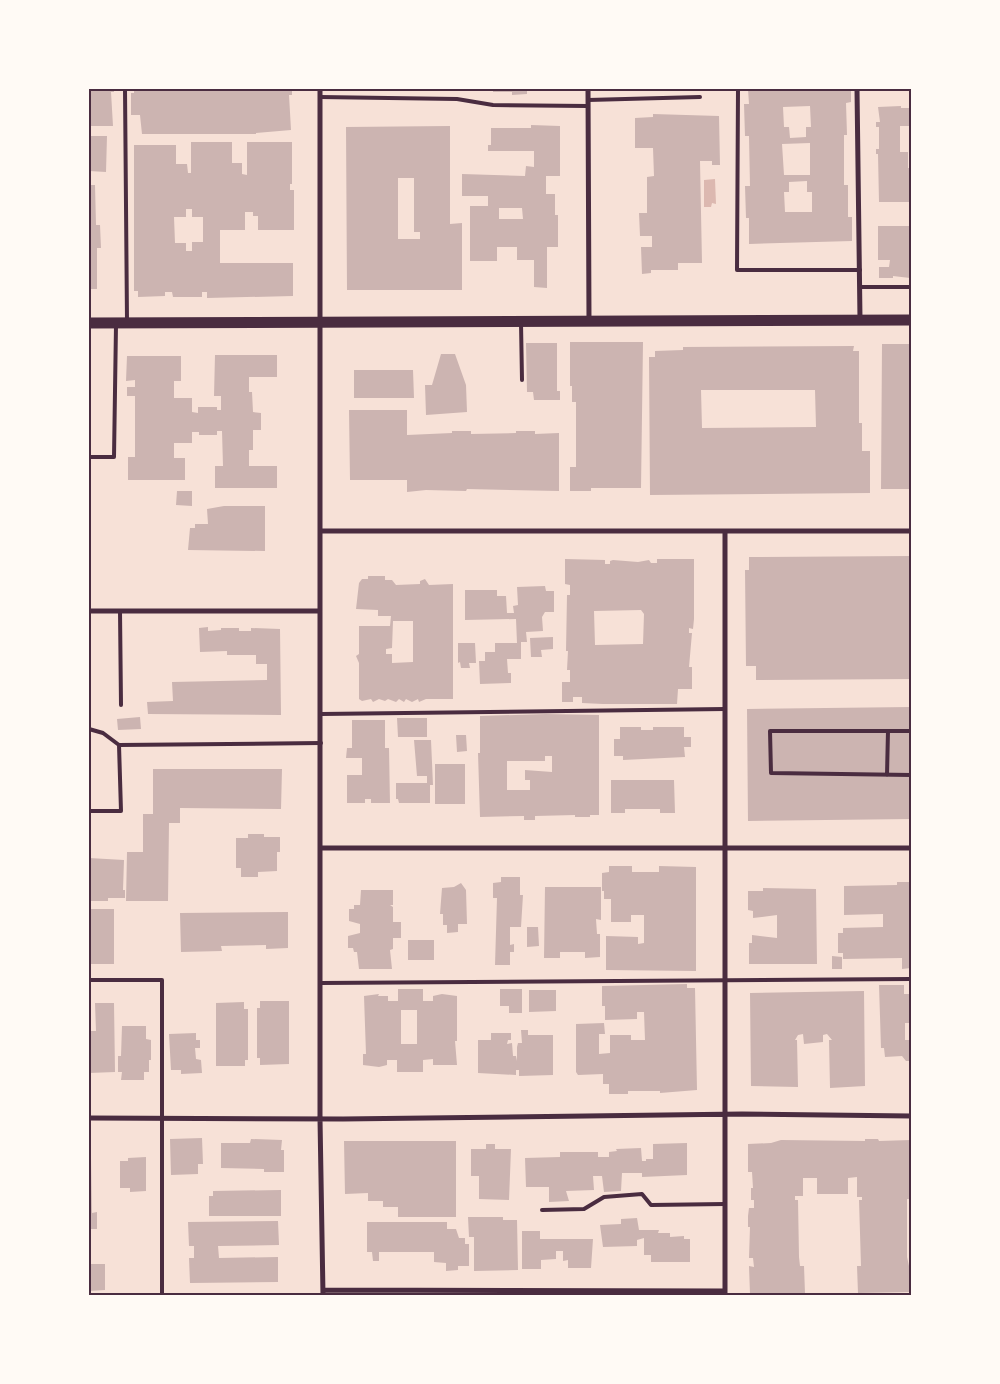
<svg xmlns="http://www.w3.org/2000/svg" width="1000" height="1384" font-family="Rubik,sans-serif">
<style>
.water{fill:#dcb8b0}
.building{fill:#ccb4b1;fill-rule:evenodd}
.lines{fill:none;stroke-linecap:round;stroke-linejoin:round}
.service{stroke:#4a2c40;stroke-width:4}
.minor{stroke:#4a2c40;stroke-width:5}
.primary{stroke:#4a2c40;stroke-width:11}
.neatline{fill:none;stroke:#4a2c40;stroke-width:2}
</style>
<rect width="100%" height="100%" fill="#f7e1d7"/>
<path class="water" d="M715,179L716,204L712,203L711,207H704V180Z"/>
<path class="building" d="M89,89H114V92H111L113,126H91L89,123Z
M134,89H292V95H289L291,130L256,133V134H142L140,115H131V93H134Z
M493,89H527V94L512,95V92H493Z
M748,89H851V102L846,103L847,135H844V185H848V217H852V241L749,244V218H746L745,186H750L749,136H745L744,104H749ZM810,106L811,127H806V137L790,138L789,127H784L783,107ZM810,143V175H784L782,144ZM807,181V192H812V212H785L784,192H789V182Z
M901,106V108H911V126H900V152H908V168H910V202H879L878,154H876V149H879V127H876V122H880L878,107Z
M653,114L719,116L720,165H712V161H700L702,263H678V270H651V273L642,274L641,247H652V236H640L639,213H647V177L654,176L653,148H635V118L653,117Z
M531,125L560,126V176H546V194H555V215H558V247H547V288L534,287V260H517V247H497V261H470V206H488V196H462V174L525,176L526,166L534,167V151H488V145H491V128H531ZM499,208H522L523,219H499Z
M450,126V224L462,223V290H347L346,127ZM398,178H414V232H420V239H398Z
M89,136H107L106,172L89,171Z
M191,142H232V163H242V174L247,175V142H292V184H290V190H294V230H258V216H253V212H245V230H220V263H293V296L207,298V292H202V297H173L172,292H165V296L138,297V291H134V145H176V164H187L188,173H191ZM186,209H192V217H203V242H192V251H186V243H175L174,217H186Z
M89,185H95L96,225H100L101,248H97V289H89Z
M878,226H909V259H911L910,278L893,276V278H879V267H889L890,260H878Z
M570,342H643L641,488H591V491H570V467H576V402H572V386H570Z
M526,343H557V391H560V400H534L533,392H527Z
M882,344H911V489H881Z
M854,346L853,351H859V423H862V451H870V493L650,495L649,357H655V351L683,350V347ZM701,390H815L816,427L702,428Z
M441,354H455L466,385L467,412L426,415L425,385H432Z
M89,355H91V434H89Z
M215,355H277V377H249V392H252L253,412L261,413V430H253V450H249V466H277V488H215V466H223L222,431H217V435H199V432H192V443H174V458H185V480H128V457H135V396H127V387H135V380L126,381L127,356H181V381H174V398H192V412L198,413V407H217V410H221V396H214Z
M354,370H413L414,398H354Z
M349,410H407V435L452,433V431H471V434L516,433V431H535V434L559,433V491L467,489L466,491L426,490L407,492V480H350Z
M177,491H192V506L176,505Z
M224,506H265V551L188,550L190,528H195V524H208L207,509Z
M911,556V679L756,680V666H746L745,570H749V557Z
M565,559L605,560V564H610V561L613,560L638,562L649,560L651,563H657V559H694V619L693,629L689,628V633H692L689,667H692V689H678L677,704H603L582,703V697H573V702H562V682H570V670H567L568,651H566L567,595H570V585L565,584ZM641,610L644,614L643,644L595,645L594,611Z
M368,576H385V580H392L396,585L420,584V581L425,579L429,585L453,584V699H426L419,702L418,699L412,702L406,699L404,702L399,699L396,702L388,699L385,701L379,699L373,702L371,699L362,701L359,699V663L356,656L359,654V626H390L391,616H378V610L356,609L359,583L362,579H368ZM393,621H413V662L392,663V654H386V649L392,648Z
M545,586L546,591H554V612H545L542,617L543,631L526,632L527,642H521V659H507L508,673H511V683L480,684L479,661H485V652H495V643H517L516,619L465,620V590H497V596H506L507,613H514L513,606L518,605L517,587Z
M208,627V631L221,630V628H239V631H251V628L280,629L281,715L148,714L147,702L173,701L172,682L267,680V664H256V655H227V651L200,652L199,628Z
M553,637V649L541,650L542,657H531L530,638Z
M458,643H475L476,663H469L470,668H461L460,662L458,663Z
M911,707V819L748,821L747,709Z
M546,714L599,715V815H590V817H575V815L535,816V820H524V816L480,817L478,753H480V716ZM545,756H552V772L525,770V780H530V790H507V761H545Z
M140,717L141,729L118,730L117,719Z
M397,718H427V737H398Z
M352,720H385V748H389L390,803H371V799H365V803H347V775H362V758H346L347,748H352Z
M620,727H641V730H653V727H684V737H691V747H684L685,757L623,760V756H614V739H620Z
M456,735H466L467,751L457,752Z
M414,740H431L433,785H430V803H399L398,799H396V783H427V776H417Z
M435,764H465V804H435Z
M153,769H282L281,809L180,808V823H169L168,901H126L127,852H143V814H153Z
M611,780H674L675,813H660V809H625V813H611Z
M248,834H264V837H280V852H277V871L258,872V877H241V868H236V838H248Z
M89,858L124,860L123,890H125V898H108V901H89Z
M609,866H632V872H659V866L696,867V971L606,970V936L638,937V944L644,943V915H631V922H611V899H604V891H602V873L609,872Z
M501,877H520V895H523L521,927H510V945L514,944V952H510V965H495L497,898H493V883L501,882Z
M897,882H911V968L902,969V958L843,959V953H838V933H843V928L883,927V914L844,915V886L897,885Z
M461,883L466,890L467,924H458V932L447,933V925H443V914H440L442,888L454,887Z
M545,887H601V920L596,919L597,934H600V957L585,958V952H560V958H544Z
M763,888L816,889L817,964H749V943H752V935L777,938V915L753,918V911L748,910V891H763Z
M361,890H393V905H390L393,907V922H401V938H393V949L390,950L392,969H359L357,952H354L353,948H348V936L360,933V924L349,921V909H354V905H360Z
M89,909H114V964H89Z
M288,912V948L266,949V945L221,946L222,951L181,952L180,913Z
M527,927H538L539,946L527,947Z
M408,940H434V960H408Z
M832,956L842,957V969H832Z
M687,984V988H695L697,1090L660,1093V1091H628V1094H609V1084H603V1074L578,1075L576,1072V1024L604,1023L605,1034H599V1054L610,1053V1035H631V1040H645L644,1012H637V1019L605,1020V1006H602V986Z
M879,985H904V994H911V1023H905V1040H911V1061H906L902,1056L885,1057L884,1048H881Z
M398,989H423V1001H433V996L442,994L457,996V1041H455L457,1065H433V1059L423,1060V1072H397V1060H387V1065L379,1067L363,1065V1054H366L364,996L379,994L378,996H388V1001H398ZM401,1010H417V1044H401Z
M500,989H522V1013H509V1006H500Z
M529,990H556V1011L529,1012Z
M864,991L865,1086L830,1088L829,1040H832L827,1034L823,1035V1042L804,1044L803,1034L798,1035L795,1040H797L798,1087L751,1086L750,993Z
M260,1001H289V1064L260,1065V1058H257V1008H260Z
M244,1002V1009H248V1060H245V1066H216V1003Z
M95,1003H114L115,1072L89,1073V1031H96Z
M122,1026H146V1039L151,1040V1060H149V1072H144V1080H121L122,1072H118V1056H121Z
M521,1030H528V1035H553V1075L519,1076V1070H516V1075L478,1073V1040H491V1033H511V1040H508L507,1044L512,1043L513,1056H516L517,1061V1047L518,1043H522Z
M196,1033V1040H200V1048H195L196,1059L201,1060L202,1073L181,1074V1070H171L169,1034Z
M202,1138L203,1164H198V1174L171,1175L170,1139Z
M251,1139L282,1140L281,1150H284V1172H264V1169L221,1168V1143H250Z
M865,1139H878L879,1141L911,1140V1199H907V1257L909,1266H911V1292L858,1293L857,1266H861L859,1200H862V1197H857V1177L848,1178V1194H817V1178H803V1196H795V1200H798L799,1257L800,1266H804L805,1293L750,1294L749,1266L754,1267L753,1258H749L750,1227H748V1216L749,1208H754V1200H751V1188H753L752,1172H748V1144L771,1143L781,1140L865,1141Z
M344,1141H456V1217H398V1207H383V1201H368V1193L345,1194Z
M687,1143V1175L642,1177V1173H622L621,1191L604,1192L602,1176H593L594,1190L566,1191L569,1201L549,1202V1187H526L525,1158L560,1157V1152H598V1157H609V1152L617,1151L616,1149L641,1148L642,1161H646V1159H653V1144Z
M486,1144H495V1149H511L509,1200L479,1199V1176H471V1149H486Z
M146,1157V1191L130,1192V1188H120V1161H128V1158Z
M89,1158H91L92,1213L97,1212V1229H89Z
M281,1190V1216H209V1196H213V1191Z
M468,1217H503V1220H517L518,1270L474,1271V1237H469Z
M637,1218L639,1230H659L658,1233H670V1237L684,1236V1239H690V1262H651V1255H644V1238L637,1240V1246L603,1247L600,1225L621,1224V1219Z
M278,1221L279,1245L218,1246L219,1258L278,1257V1282L190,1283L189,1258H194V1246H189L188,1222Z
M367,1222H447V1229H456L459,1238H465V1244H469V1266H458V1270L446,1271V1263L434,1262V1252H379V1261H373L372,1252H367Z
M522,1231H540V1239H593L591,1268H568V1260L563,1261V1251H556V1259L541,1260V1269H522Z
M89,1264H105V1290L89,1291Z"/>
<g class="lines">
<path class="service" d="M125,89L127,321
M738,89L737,270H860
M320,97L457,99L493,105L588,106
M588,100L700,97
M860,287H911
M521,323L522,380
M89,457H114L116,325
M120,611L121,705
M321,714L725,709
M89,729L103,733L119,745L321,743
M911,731H770L771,773L911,775
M887,775L888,731
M89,811H121L119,745
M89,980H162V1295
M320,983L911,979
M542,1210L584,1209L604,1197L642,1194L651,1205L725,1204"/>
<path class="minor" d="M320,89V1119L323,1295
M588,89L589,320
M857,89L860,319
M320,531H911
M89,611H320
M320,848H911
M89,1118L343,1119L742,1114L911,1116
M323,1290L725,1291
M725,1295V531"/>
<path class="primary" d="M89,323L911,320"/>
</g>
<rect width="1000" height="1384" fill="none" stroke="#fffaf5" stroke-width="180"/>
<rect x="90" y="90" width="820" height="1204" class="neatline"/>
</svg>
